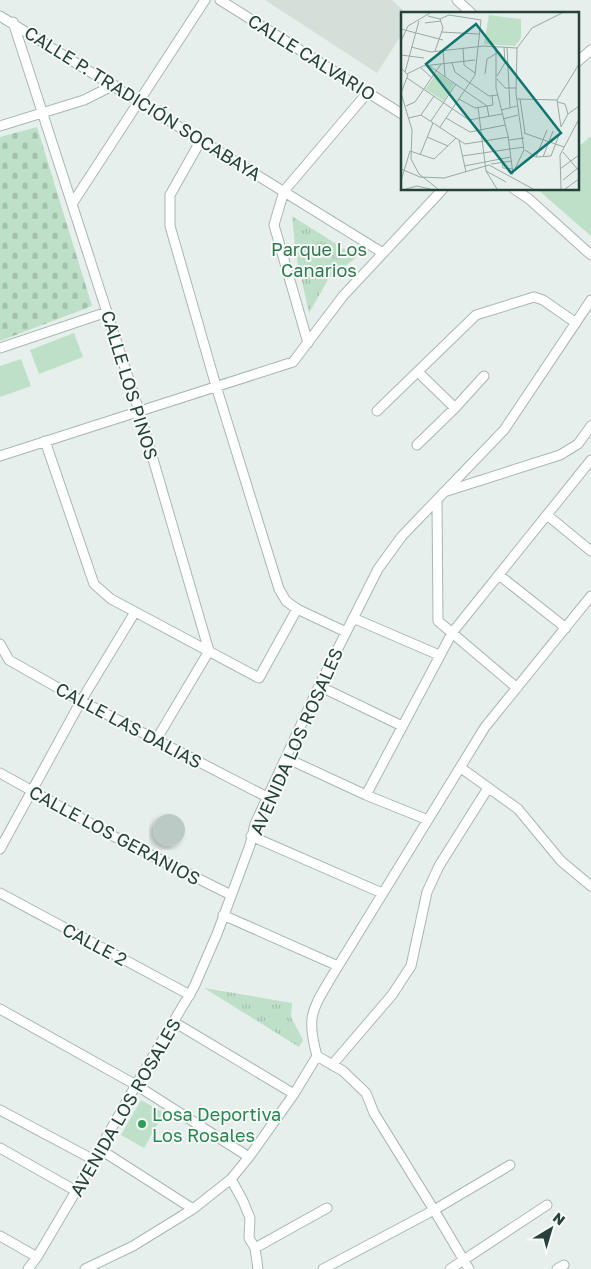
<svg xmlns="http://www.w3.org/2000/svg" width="591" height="1269" font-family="'Golos Text',sans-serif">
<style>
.built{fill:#d4dfda}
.grass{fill:#bfe0c8}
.cemetery{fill:url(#cemetery-stones)}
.park{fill:url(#park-tufts)}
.building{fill:#bbcac4;filter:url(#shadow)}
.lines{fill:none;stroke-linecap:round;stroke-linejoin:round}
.street-casing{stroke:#a8b8b2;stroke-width:11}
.street{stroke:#fff;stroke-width:9}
.leisure-dot{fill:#2e9e5b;stroke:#f7fbf9;stroke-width:2}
.labels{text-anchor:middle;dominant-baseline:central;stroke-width:4;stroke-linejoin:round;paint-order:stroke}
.street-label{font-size:18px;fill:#24423a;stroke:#f7fbf9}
.park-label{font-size:18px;fill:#2d7a4b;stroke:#f7fbf9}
.leisure-label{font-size:18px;fill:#27864d;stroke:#f7fbf9;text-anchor:start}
.inset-road{fill:none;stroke:#98aaa4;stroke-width:1}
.view{fill:#0f766e;fill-opacity:0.15;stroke:#0f766e;stroke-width:2.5}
.inset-edge{fill:none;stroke:#24423a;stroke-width:2.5}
</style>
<defs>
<pattern id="cemetery-stones" width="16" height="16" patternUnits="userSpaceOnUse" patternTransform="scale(1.25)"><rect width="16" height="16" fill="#bfe0c8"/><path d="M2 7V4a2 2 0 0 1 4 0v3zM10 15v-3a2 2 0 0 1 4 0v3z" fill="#a4c1ad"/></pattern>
<pattern id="park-tufts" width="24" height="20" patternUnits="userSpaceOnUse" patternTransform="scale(1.25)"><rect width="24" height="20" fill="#bfe0c8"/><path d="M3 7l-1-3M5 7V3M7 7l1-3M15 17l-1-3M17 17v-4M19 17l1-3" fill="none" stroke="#a4c1ad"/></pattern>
<filter id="shadow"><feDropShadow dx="-3" dy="3" stdDeviation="2.5" flood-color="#0004"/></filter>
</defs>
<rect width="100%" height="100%" fill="#e6efeb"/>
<path class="built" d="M265,0H392L407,14H402V34L377,73Z"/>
<path class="grass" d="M591,136V236L537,189H577V148Z
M74,333L83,357L39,374L30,350Z
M21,359L31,386L0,397V366Z
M141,1100L164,1113L144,1148L121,1135Z"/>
<path class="cemetery" d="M37,127L92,306L0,341V137Z"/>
<path class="park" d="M292,216L357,257L329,278L309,313L296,255Z
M204,988L292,1003L291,1017L303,1040L299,1047Z"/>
<path class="building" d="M153 830a16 16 0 1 1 32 0a16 16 0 1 1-32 0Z"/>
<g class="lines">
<g class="street-casing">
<path id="street" d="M220,0L402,114
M457,0L472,14
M0,16L383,253
M13,22L139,411L209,651L156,740
M577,62L591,50
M0,126L84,100L114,85
M201,140L170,195V226L216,386L279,589L286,601L297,609L346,632
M514,189L529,199L591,255
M72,204L205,0
M308,343L274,225L284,191L368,92
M0,348L107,312
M418,372L455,408
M377,411L476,315L534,297L543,300L576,323
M45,441L94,584L111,599L259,678L297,609
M417,445L455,408L484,376
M0,456L293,362L343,296L443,189
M444,492L560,455L578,444L591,426
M437,500L438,621L517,688
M547,515L591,551
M499,575L566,628
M353,618L439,655
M0,644L9,660L81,701L267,797
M319,686L402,726
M286,758L366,795L428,820
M461,768L518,809L561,861L591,886
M0,773L113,836L231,895
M366,795L452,633L591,460
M251,836L382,893
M0,849L81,701L135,612
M0,893L190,995
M223,915L338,966
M0,1009L136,1085L249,1157
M174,1022L294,1094
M317,1056L343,1071L366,1093L374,1113L434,1210L469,1269
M332,1065L392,995L411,966L427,892L439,866L488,788
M0,1110L94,1160
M0,1148L76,1191
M101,1150L193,1209
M231,1179L243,1201L250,1218L249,1238L255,1248L258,1269
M0,1236L37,1257
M255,1248L327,1208
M28,1269L37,1257L76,1191L136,1085L194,987L217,934L250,845L255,824L319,686L378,569L402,536L504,430L591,300
M85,1269L133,1246L193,1209L231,1179L249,1157L294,1094L317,1056C306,1016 312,1010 332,976L485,727L591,596
M323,1269L434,1210L510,1165
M450,1269L547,1205
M557,1269L564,1265"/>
</g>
<use href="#street" class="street"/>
</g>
<circle class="leisure-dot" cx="142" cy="1124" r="5"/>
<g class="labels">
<g class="street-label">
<text transform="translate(312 57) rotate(32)">CALLE CALVARIO</text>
<text transform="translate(143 103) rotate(32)">CALLE P. TRADICIÓN SOCABAYA</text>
<text transform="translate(130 385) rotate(73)">CALLE LOS PINOS</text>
<text transform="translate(129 725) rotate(28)">CALLE LAS DALIAS</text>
<text transform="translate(296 741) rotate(-66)">AVENIDA LOS ROSALES</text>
<text transform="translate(115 835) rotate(28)">CALLE LOS GERANIOS</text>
<text transform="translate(95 944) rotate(28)">CALLE 2</text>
<text transform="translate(125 1107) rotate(-60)">AVENIDA LOS ROSALES</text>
</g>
<g class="park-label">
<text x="319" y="249">Parque Los<tspan x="319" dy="21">Canarios</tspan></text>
</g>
<g class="leisure-label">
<text x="152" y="1114">Losa Deportiva<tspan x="152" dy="21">Los Rosales</tspan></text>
</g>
</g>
<g transform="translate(401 12)">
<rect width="178" height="178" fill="#e6efeb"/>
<path d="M88,3L120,7V26L114,34L83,32Z" fill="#bfe0c8"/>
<path d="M36,61L53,72L43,89L24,77Z" fill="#bfe0c8"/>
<path class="inset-road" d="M27,4L39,7L48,3M24,11L40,9M0,17L42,28M40,20L78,22M0,29L7,14L29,1M10,35L30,40L83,34L116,36M95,35V76L107,124L112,162M106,35L109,96M62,36L63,53L74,61M42,37L44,65M34,39L42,16L39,7M0,43L23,46M51,51L54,60L69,71L88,84L97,83M27,53L86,94L88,105M19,55L31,66M0,56L7,63L0,81L11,118L10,147L18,162L37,177M4,60L18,9M6,62L22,54L74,48M84,62L86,47L96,41M96,64L104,51L103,35M6,66L68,108L101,102M96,67L104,76H115M58,87L74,96L92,93L91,84M116,87L156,88M119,87L124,121M156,88L160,115L167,102L178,94M156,88L178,52M157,90L164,92L167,102M5,94L14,90L40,52M77,95L85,159L105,170M100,98L116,94M20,103L64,132L108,125M8,106L20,103L33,84M45,106L69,120L104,113M102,107L117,103M30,109L55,72M39,115L74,63L80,8L48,3M123,121L163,135M26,125L47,134M58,128L65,160M108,128L123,126M124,138L135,145L150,144L158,123M162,140L178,159M19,143L32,111M61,144L123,135M135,145L146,118M142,145L152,119M101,151L102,156L112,157M90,152L111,149M63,154L110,145M0,157L19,165L43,166L88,153L132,177M159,157L178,143M85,159L96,177M111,163L123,138L115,82L116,36L131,16L161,1M162,168L178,155M0,169L9,139L33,147L55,126M5,177L16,174L29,177M160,177L159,143L178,107M164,177L178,167"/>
<path class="view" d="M75,12L160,121L110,161L25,52Z"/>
<rect width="178" height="178" class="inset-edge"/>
</g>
<g transform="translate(551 1229) rotate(38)" stroke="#f7fbf9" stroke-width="4" paint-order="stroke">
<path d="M0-4L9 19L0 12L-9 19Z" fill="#24423a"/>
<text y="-8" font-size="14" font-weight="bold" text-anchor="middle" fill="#24423a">N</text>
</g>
</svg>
